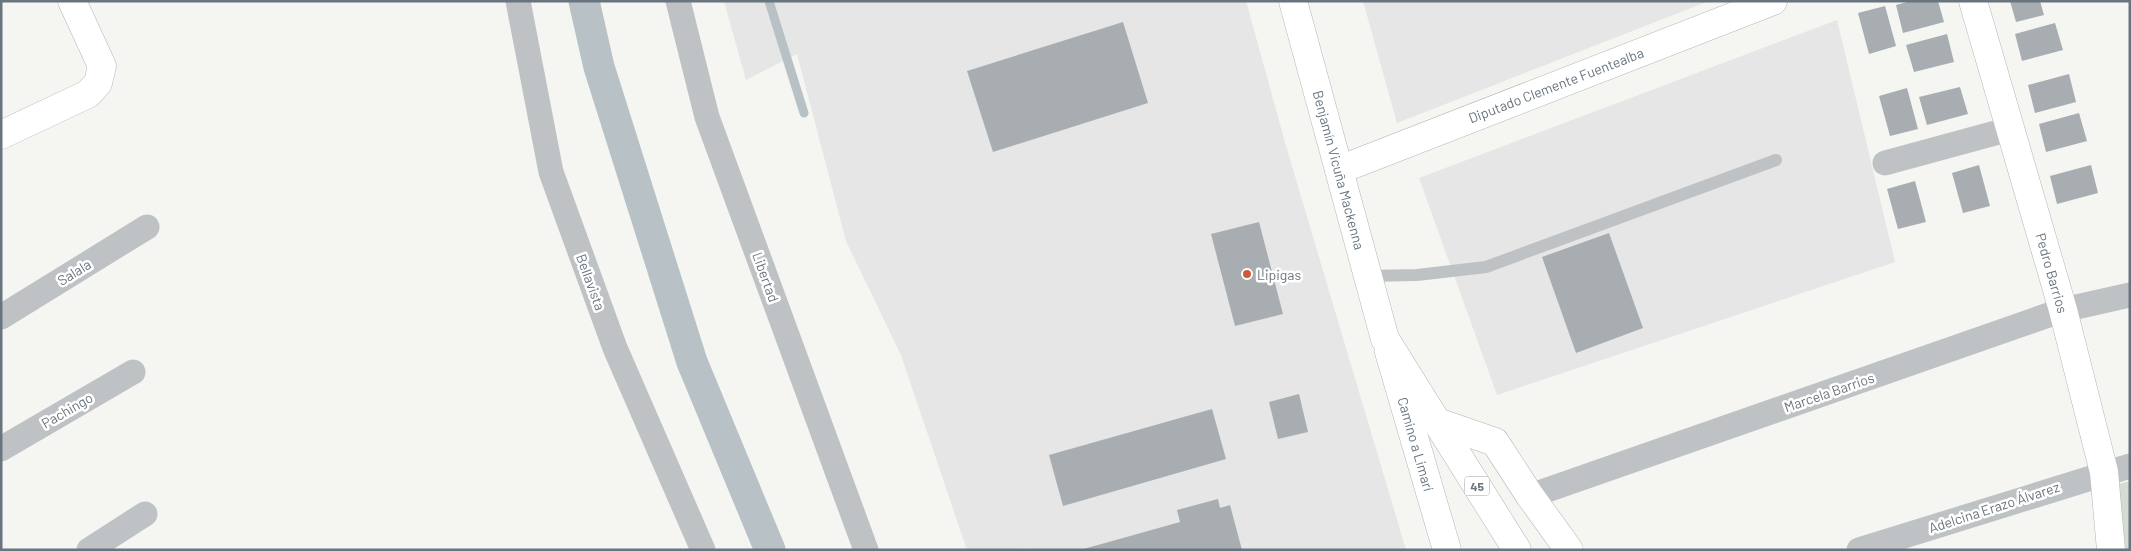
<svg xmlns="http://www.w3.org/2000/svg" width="2131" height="551" font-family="Barlow,sans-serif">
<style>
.built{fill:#e5e6e5}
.green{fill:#d6dbd4}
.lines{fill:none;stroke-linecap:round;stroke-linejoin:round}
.stream{stroke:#b8c1c5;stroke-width:9}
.canal{stroke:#b8c1c5;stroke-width:31}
.building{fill:#a7adb1}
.secondary-casing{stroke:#b1b6b9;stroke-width:29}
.primary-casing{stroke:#b2b6b9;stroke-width:29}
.lane{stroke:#bfc2c5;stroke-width:12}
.street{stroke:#bfc2c5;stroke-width:25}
.secondary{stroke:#fff;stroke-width:28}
.primary{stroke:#fff;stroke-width:28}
.poi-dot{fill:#cb5b3c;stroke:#fff;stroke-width:2}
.labels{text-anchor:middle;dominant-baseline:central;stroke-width:5;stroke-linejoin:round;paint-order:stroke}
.shield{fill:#fff;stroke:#959ea5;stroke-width:1}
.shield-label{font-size:12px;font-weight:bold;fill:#68757f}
.street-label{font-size:14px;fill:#68757f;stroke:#fff}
.poi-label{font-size:14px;fill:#68757f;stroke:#fff;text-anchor:start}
</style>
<rect width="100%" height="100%" fill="#f5f5f2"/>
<path class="built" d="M724,1H1246L1286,146L1406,550H1027L1026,548L1018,550H967L901,355L846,241L797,54L746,80Z
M1363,1H1709L1397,123Z
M1837,20L1895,262L1497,395L1419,178Z"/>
<path class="green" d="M2130,481V550H2125L2119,484Z"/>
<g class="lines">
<path class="stream" d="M769,1L804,113"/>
<path class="canal" d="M584,1L599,67L692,362L770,550"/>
</g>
<path class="building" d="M1911,1H1938L1944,22L1903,33L1896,5Z
M2010,1H2040L2044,15L2016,22Z
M1885,6L1896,46L1869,54L1858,13Z
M1123,22L1148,103L993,152L967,71Z
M2055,23L2063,50L2022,61L2015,34Z
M1947,34L1954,62L1914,72L1906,45Z
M2069,74L2076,102L2035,113L2028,85Z
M1960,87L1968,114L1927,125L1919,97Z
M1907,88L1918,129L1890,136L1879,96Z
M2079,113L2087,141L2046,152L2039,124Z
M1979,165L1990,206L1963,213L1952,173Z
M2091,165L2098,193L2057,204L2050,176Z
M1915,181L1926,222L1898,229L1887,189Z
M1259,222L1283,314L1235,326L1211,234Z
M1609,233L1643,328L1576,353L1542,257Z
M1299,394L1308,432L1278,439L1269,402Z
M1212,409L1226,459L1063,506L1049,455Z
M1218,499L1220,508L1230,505L1242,550H1080L1180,522L1177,510Z"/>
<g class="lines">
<g class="secondary-casing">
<path id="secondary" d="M1973,1L2063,310L2104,472L2111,550
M1,135L88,94L98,83L102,66L72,1
M1339,170L1773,1
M1389,352L1447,550
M1437,422L1495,442L1530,496L1569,550"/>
</g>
<g class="primary-casing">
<path id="primary" d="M1293,1L1385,339L1517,550"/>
</g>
<path class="lane" d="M1367,276L1417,275L1486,267L1776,160"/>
<path class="street" d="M518,1L551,172L615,348L703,550
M678,1L707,117L866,550
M1885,163L2010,129
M1,317L147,227
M1,449L133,372
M1530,496L2063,310L2130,295
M89,550L145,514
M1859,550L2130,466"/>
<use href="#secondary" class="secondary"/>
<use href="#primary" class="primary"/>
</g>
<circle class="poi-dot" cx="1247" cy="274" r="5"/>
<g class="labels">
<rect class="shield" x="1464.5" y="476.5" width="25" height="19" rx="4"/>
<g class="shield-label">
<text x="1477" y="486">45</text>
</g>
<g class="street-label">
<text transform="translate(1556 85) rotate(-21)">Diputado Clemente Fuentealba</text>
<text transform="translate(1339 170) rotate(75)">Benjamín Vicuña Mackenna</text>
<text transform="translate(74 272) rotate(-32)">Salala</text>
<text transform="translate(2052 273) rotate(74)">Pedro Barrios</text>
<text transform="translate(766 277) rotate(70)">Libertad</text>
<text transform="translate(591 282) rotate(70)">Bellavista</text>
<text transform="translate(1829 392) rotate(-19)">Marcela Barrios</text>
<text transform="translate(67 410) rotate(-30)">Pachingo</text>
<text transform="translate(1416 444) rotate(74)">Camino a Limarí</text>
<text transform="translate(1994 507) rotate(-18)">Adelcina Erazo Álvarez</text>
</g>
<g class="poi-label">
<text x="1257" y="274">Lipigas</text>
</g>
</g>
<rect width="2131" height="551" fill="none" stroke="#68757f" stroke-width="5"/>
</svg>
